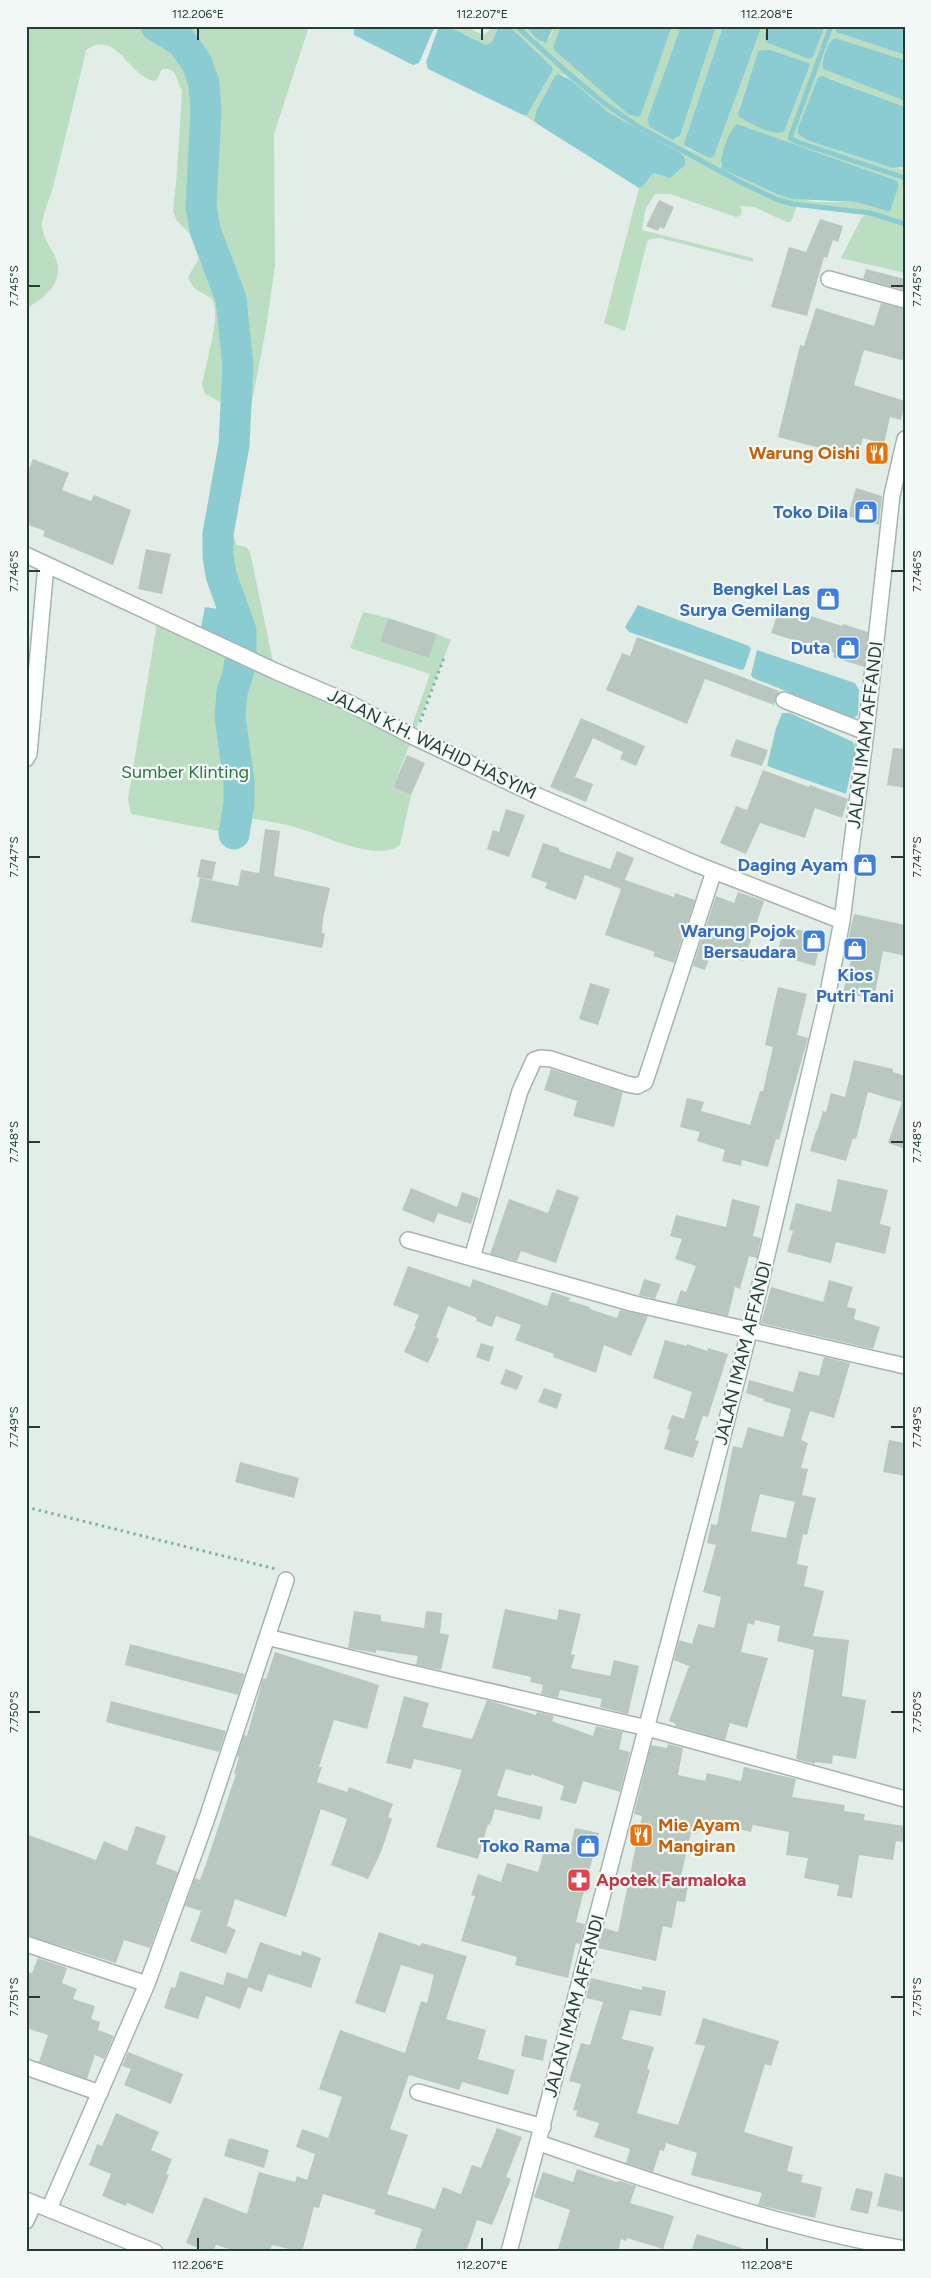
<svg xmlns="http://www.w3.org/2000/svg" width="931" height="2278" font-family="Figtree,sans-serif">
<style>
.green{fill:#bbdec2;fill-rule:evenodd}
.water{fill:#8accd2}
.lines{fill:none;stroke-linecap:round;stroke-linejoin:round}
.stream{stroke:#8accd2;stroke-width:5}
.river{stroke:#8accd2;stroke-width:31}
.building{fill:#b8c8c0;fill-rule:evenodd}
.minor-casing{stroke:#a5b5ae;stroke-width:18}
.path{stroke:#83b19f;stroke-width:3;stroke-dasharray:2.5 4;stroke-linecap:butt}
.minor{stroke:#fff;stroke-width:15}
.ticks{fill:none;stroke:#223e35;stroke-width:2}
.labels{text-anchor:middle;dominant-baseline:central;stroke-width:4.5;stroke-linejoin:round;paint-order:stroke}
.food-label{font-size:18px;font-weight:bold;fill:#c56008;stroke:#f3f9f6;text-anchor:end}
.shop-label{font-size:18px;font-weight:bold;fill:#366cbe;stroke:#f3f9f6;text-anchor:end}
.street-label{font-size:18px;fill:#223e35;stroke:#f3f9f6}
.park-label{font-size:18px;fill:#2c7643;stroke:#f3f9f6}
.health-label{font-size:18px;font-weight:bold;fill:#be3a42;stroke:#f3f9f6;text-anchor:start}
.neatline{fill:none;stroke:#223e35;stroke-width:2}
.ticks-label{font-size:12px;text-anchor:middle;fill:#223e35}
</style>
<rect width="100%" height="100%" fill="#e3ede7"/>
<path class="green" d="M26,26H309L274,134L275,266L266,329L249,417L205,394L202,384C205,367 222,312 212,300C203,290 194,294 188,277L199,258V250L194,238L177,221L173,211L177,172L182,91L174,72L168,69H162L156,81C128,79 119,28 86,50C76,96 64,141 53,187C50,199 43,212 42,224C42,246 65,256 56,280C53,291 36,303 26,309Z
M447,26H466L482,35L488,32L491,26H499L492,42L486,45Z
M509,26H525L542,43L550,38L554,26H561L554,44L637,117L641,114L672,26H681L647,120L676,140L680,136L716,26H723L684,143L685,147L709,158L714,156L762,26H768L765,35L813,57L825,26H836V32L905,55V60L835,38C827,44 820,59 823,69L905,101V107L829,78L798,128L809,141L893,168L905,169V189H902L905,217V273L841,258L862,217L869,213L794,204L796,208L791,222H787L754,207L740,206L742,210L741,215L736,217L670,194H655L646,208L642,230L753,258V262L660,238L650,239L647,242L625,331L604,323L639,188C646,187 648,176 654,173L667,177L685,159L682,154L608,112L564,75L559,74L550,85L534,115L536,123L523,115L529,112L553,70ZM762,50H771L809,63L810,65L786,127L738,110L758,53ZM737,124L895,180L887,211L856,202H816L777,194L723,169L720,165Z
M226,528L233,531L236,545L246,547L250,552L275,671L409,734L430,674L350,648L363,612L388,618L380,642L429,658L437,634L451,640L393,787L411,795L400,845C377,863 323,835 298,828C278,822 257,820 237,816L234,834L131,814L128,799L158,616L241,649C241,637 241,625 236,614C231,599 201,534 226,528Z"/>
<path class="water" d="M354,26H435L419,63L413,65L354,35Z
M439,26H447L486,45L492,42L499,26H509L552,67L553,70L527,115H523L428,69L426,62Z
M525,26H554L546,43L538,40Z
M561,26H672L641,115L637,117L628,114L554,50V44Z
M681,26H716L680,136L673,140L650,127L647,120Z
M723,26H762L714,156L709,158L685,146L684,143Z
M768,26H825L813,57L809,59L766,42L765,35Z
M836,26H905V55L836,32Z
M835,38L905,60V101L823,69C821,61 827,42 835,38Z
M762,50H771L809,63L810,65L786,127L784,132C770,136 751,123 739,117L738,113L758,52Z
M559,74L572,81L608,112L682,154L685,159V165L670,178L654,173C648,176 646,187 639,188L536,123L534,119L536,111L555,76Z
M822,76L905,107L903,167L893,168L809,141L798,134V128L818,78Z
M737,124L895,180L899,185L890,211H887L856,202L792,199L777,194L722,169C718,161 729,129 737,124Z
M638,605L749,646L751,649L744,669L741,670L629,632L625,627Z
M205,607L224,610L236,628L235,643L203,630L201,627Z
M757,650L855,683L859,690L858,715L853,718L753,678L751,675Z
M782,713H790L853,742L856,749L846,794L767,766L776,728Z"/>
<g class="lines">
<path class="stream" d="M516,26L569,74L604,103L639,127L742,183L778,200L793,204L870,213L905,224
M831,26L790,138L797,142L905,178"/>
<path class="river" d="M156,26L181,41L197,63L204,84L206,112L201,206L205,230L231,299L238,365L234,445L218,534V556L221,575L241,631V655L238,674L232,692L230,717L239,781V803L234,834"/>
</g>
<path class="building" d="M659,200L674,207L664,229L660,227L658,231L646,226Z
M820,219L843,226L838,242L833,240L827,258L824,257L807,316L771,307L789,247L806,252Z
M866,269L905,279V290L863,279Z
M881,303L905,309V361L864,350L854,385L905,401L901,420L890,417L884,444L863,438L857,458L778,437L800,345L804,346L816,308L874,326Z
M33,459L69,473L62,490L91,501L94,495L131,510L113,565L43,536L45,531L26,524V477Z
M856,488L882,496L879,525L848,516Z
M146,549L171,554L162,594L138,589Z
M780,606L842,626L843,624L868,632L864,667L833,657L834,653L771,633Z
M388,618L437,634L429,658L380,642Z
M637,637L779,691L774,705L705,679L687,724L606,690L622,653L630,656Z
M581,718L645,746L636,766L620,759L623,752L593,738L575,777L593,784L586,802L550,787Z
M736,739L768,750L762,766L730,756Z
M893,748L905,749V788L887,785Z
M407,755L425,763L411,795L393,787Z
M763,770L809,787L810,785L848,799L842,818L815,808L805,838L760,823L746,854L720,843L736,806L747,810Z
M506,809L525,815L509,857L487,849L493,830L499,832Z
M265,829L280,831L274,876L330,888L323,919L322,933L325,934L322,948L191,922L200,878L238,886L241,870L259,873Z
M543,843L559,848V851L610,869L617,851L634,858L625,880L674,897L675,893L695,900L674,963L653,956L655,952L605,935L621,889L585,875L576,900L545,888L547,883L531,877Z
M201,859L216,862L212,880L197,877Z
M738,892L764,901L744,961L712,951L705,970L693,966L716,896L734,903Z
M854,914L905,925V956L883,951L874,999L843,993L851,959L844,958Z
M784,926L822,936L815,966L777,955Z
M590,983L610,989L598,1025L579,1019Z
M778,987L807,994L797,1035L808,1038L779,1140L776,1139L768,1167L742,1160L741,1166L722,1161L725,1150L697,1141L700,1132L680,1127L687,1098L704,1102L701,1111L750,1125L760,1091H763L773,1047L765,1045Z
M854,1060L893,1069V1072L905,1076V1149L888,1143L902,1102L868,1092L856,1139L853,1138L846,1161L810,1151L816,1131H817L823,1111L826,1112L831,1093L845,1097Z
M551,1069L623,1092L614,1127L573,1116L577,1101L544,1090Z
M838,1179L888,1190L880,1224L891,1227L885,1254L836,1242L831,1263L787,1252L793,1231L789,1230L796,1203L831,1212Z
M411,1188L457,1207L462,1192L479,1198L471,1224L438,1213L434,1223L402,1210Z
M557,1189L579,1197L556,1263L521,1251L517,1261L490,1254L509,1199L548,1213Z
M732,1199L760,1206L753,1236L761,1238L757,1258L749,1256L740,1289L735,1287L728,1316L676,1304L681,1290L686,1292L696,1266L675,1259L682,1239L670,1236L676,1215L726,1227Z
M408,1266L470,1287L473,1279L547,1306L552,1292L570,1298L569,1301L590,1307V1309L617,1318L620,1310L648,1316L631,1356L604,1345L596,1373L553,1357L554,1354L515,1340L521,1325L496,1316L492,1327L476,1321L477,1318L448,1306L436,1337L439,1339L428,1363L404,1352L416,1326H414L419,1315L393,1305Z
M644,1279L661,1284L655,1299L639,1295Z
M829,1280L853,1287L847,1307L856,1309L854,1319L880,1327L873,1349L761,1323L771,1287L823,1302Z
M665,1340L687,1346V1344L707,1351L708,1348L728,1354L708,1417L703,1416L695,1440L699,1441L693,1458L664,1449L670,1430L667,1429L672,1415L684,1419L692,1392L653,1378Z
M481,1343L494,1347L489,1362L476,1357Z
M824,1357L850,1363L834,1418L810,1411L801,1440L808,1443L801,1468L808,1469L802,1495L816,1498L807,1535L803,1534L797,1564L808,1566L804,1586L824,1591L813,1636L849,1640L842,1696L866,1700L856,1759L833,1755L832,1764L815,1762V1764L796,1759L814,1650L777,1641L780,1626L755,1620L754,1625L748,1623L741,1652L768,1658L747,1728L730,1723L725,1740L675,1726L676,1724L669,1721L689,1666L674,1660L679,1640L692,1644L698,1624L714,1628L721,1597L703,1592L716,1545L707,1543L711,1524L717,1525L733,1446L742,1448L748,1427L783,1437L791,1409L763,1401L764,1399L746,1393L749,1380L793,1392L799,1371L819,1376ZM760,1494L795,1502L786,1538L751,1531Z
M506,1369L523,1376L517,1390L500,1384Z
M544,1388L562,1394L557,1409L538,1402Z
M889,1440L905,1443V1476L883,1472Z
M240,1462L299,1478L294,1498L235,1482Z
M505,1609L557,1620L559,1609L581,1614L571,1654L575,1655L571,1668L610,1676L614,1660L639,1666L628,1714L600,1707L602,1699L560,1690L558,1698L541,1694L543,1685L530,1682L531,1677L492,1668Z
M354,1611L381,1615V1621L424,1628L426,1611L442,1613L440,1633L449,1635L441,1670L416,1665L418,1656L376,1650V1653L348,1648Z
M130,1644L245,1674L238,1695L125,1665Z
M275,1652L379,1685L367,1729L334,1720L319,1767H322L317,1782L347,1792L349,1787L393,1804L388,1817L392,1819L381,1852L368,1879L331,1865L347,1819L321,1809L286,1917L235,1899L227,1926L236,1930L226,1954L190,1941L201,1911L185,1906L195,1878L200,1880L208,1858L236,1774L234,1773L239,1757L237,1756L244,1735L247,1736L263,1678L266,1679Z
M404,1696L429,1703L422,1727L472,1739L487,1700L536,1715L537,1712L554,1716L552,1721L593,1736L596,1726L623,1732L619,1749L630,1752L620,1792L583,1781L576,1804L560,1800L564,1786L531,1774V1776L506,1769L497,1796L543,1807L540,1820L495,1809L490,1825L488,1824L478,1859L436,1847L462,1770L414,1759L411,1769L386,1763Z
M111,1701L226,1731L219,1752L106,1722Z
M668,1744L683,1748L678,1775L705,1781L707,1773L741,1781L744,1767L796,1779L792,1797L845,1805L844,1811L865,1814L864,1820L905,1826V1842L896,1841L893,1860L859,1855L852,1898L837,1896L839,1885L804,1878L808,1858L786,1855L789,1832L753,1825L751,1832L712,1822V1825L699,1822L697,1834L691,1833L680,1880L689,1881L685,1902L677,1901L672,1928L663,1926L656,1961L598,1948L604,1928L618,1932L642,1816L634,1814L651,1745L667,1748Z
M136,1826L166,1836L156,1864L178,1872L150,1948L124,1940L116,1963L26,1935V1834L96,1860L104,1841L127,1851Z
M575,1828L599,1833L576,1922L585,1924L580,1944L576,1943L568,1978L515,1965L517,1957L461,1941L475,1896L471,1895L478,1874L501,1882L507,1863L538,1872L546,1843L570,1848Z
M379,1932L420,1946L422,1943L467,1956L446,2019L486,2030L478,2059L515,2070L508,2095L462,2082L459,2090L409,2075L390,2129L408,2135L387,2194L435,2209L443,2187L461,2194L472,2165L481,2168L497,2128L522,2137L506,2177L511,2179L492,2225L477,2220L466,2252H414L422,2229L374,2214L376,2210L323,2194L319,2208L314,2207L302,2252L272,2245L270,2252H239L216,2245L213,2252H208L186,2243L204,2197L247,2214L259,2172L295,2182L297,2176L307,2180L315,2154L296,2147L302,2129L328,2138L342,2097L319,2089L340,2030L405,2053L421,2001L427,2003L434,1975L401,1965L385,2013L355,2003Z
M260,1942L301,1956L302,1951L321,1958L311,1988L268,1974L262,1992L248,1987L240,2009L206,1996L198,2019L164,2008L171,1987L175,1988L180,1971L223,1985L227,1972L247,1979Z
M38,1958L67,1968L62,1983L77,1989L73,1999L95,2006L91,2019L100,2022L98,2030L114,2036L104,2059L95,2055L87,2079L39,2062L48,2035L26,2028V1971L32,1973Z
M591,1978L642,1990V1986L666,1991L661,2016L630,2010L622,2039L654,2047L647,2069L650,2070L637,2113L678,2125L705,2046L695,2044L703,2018L779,2041L771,2066L765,2064L744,2132L793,2147L787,2171L803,2175L801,2182L822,2187L815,2218L758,2205L762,2193L691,2175L697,2153L666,2143L664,2151L660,2150L653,2172L626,2163L630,2149L594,2137L599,2123L576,2116L577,2111L573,2110L581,2084L569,2081L581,2043L590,2045L603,2002L586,1998Z
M525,2035L547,2040L543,2061L521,2056Z
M128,2052L183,2074L171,2104L124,2085L131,2069L122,2066Z
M116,2113L159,2132L151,2150L172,2159L166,2174L169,2175L153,2214L127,2203L126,2206L102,2196L111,2174L89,2165L97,2144L102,2146Z
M229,2138L269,2150L264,2168L224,2156Z
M577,2169L616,2182L620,2181L636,2186L630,2203L674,2216L663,2249L627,2238L626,2241L621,2239L618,2252H557L570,2210L534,2197L543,2172L573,2182Z
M885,2173L905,2178V2212L877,2206Z
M856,2188L873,2192L868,2214L850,2210Z
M697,2234L745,2249L744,2252H691Z"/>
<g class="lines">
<g class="minor-casing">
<path id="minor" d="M829,279L905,300
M26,555L275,671L345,701L414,737L538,796L696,864L842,921
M784,700L866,732
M26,759L29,754L46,565
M408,1240L631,1303L905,1366
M472,1258L520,1091L534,1060L540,1058L551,1059L627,1084L637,1086L645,1082L714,871
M267,1637L398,1670L647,1728L905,1799
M26,1944L147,1984
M26,2067L100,2093
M418,2092L543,2127
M539,2143C659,2184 779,2227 905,2249
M26,2200L155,2252
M49,2209L147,1984L206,1821L286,1580
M26,2221L34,2203
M509,2252L720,1447L749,1332L826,1003L842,921L866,732L892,495L905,439"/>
</g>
<path class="path" d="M420,722L445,655
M26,1507L276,1569"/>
<use href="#minor" class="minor"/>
</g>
<path class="ticks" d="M198,28V40M482,28V40M767,28V40M28,286H40M891,286H904M28,571H40M891,571H904M28,857H40M891,857H904M28,1142H40M891,1142H904M28,1427H40M891,1427H904M28,1712H40M891,1712H904M28,1997H40M891,1997H904M198,2238V2250M482,2238V2250M767,2238V2250"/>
<defs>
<g id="restaurant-square" transform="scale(1.25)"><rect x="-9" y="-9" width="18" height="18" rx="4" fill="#e8710a" stroke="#f3f9f6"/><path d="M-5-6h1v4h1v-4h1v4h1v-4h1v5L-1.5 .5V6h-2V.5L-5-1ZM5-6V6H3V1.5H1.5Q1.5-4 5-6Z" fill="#fff"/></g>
<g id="shop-square" transform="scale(1.25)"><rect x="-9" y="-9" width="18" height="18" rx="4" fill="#3f7fe0" stroke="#f3f9f6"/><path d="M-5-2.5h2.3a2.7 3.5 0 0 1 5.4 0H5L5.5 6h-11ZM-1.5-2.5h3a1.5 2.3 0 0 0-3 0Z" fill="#fff"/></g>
<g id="pharmacy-square" transform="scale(1.25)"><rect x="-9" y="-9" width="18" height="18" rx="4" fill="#e0444e" stroke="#f3f9f6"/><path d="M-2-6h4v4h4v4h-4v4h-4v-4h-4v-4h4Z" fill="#fff"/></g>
</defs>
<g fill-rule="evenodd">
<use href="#restaurant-square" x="877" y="453"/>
<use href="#shop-square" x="866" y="512"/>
<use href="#shop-square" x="828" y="599"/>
<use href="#shop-square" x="848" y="648"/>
<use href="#shop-square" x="865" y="865"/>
<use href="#shop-square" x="814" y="941"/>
<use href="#shop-square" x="855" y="949"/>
<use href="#restaurant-square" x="641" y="1835"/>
<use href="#shop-square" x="588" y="1846"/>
<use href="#pharmacy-square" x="579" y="1880"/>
</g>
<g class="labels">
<g class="food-label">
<text x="860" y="453">Warung Oishi</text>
<text x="658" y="1825" text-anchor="start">Mie Ayam<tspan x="658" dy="21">Mangiran</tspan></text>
</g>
<g class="shop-label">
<text x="848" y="512">Toko Dila</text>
<text x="810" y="589">Bengkel Las<tspan x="810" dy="21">Surya Gemilang</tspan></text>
<text x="830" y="648">Duta</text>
<text x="848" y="865">Daging Ayam</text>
<text x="796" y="931">Warung Pojok<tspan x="796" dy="21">Bersaudara</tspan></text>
<text x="855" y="975" text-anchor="middle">Kios<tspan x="855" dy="21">Putri Tani</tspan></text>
<text x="570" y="1846">Toko Rama</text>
</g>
<g class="street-label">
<text transform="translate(865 735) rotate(-83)">JALAN IMAM AFFANDI</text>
<text transform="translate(432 744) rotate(26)">JALAN K.H. WAHID HASYIM</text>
<text transform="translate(743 1353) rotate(-76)">JALAN IMAM AFFANDI</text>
<text transform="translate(574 2006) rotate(-75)">JALAN IMAM AFFANDI</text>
</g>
<g class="park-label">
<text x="185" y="772">Sumber Klinting</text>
</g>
<g class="health-label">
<text x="596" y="1880">Apotek Farmaloka</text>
</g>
</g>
<rect width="931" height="2278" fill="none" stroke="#f3f9f6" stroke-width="55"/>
<rect x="28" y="28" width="876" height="2222" class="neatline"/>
<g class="ticks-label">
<text x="198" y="18">112.206°E</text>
<text x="482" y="18">112.207°E</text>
<text x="767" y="18">112.208°E</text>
<text transform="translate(14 286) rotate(-90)" y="4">7.745°S</text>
<text transform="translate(917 286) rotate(-90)" y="4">7.745°S</text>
<text transform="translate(14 571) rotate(-90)" y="4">7.746°S</text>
<text transform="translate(917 571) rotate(-90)" y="4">7.746°S</text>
<text transform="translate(14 857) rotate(-90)" y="4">7.747°S</text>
<text transform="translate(917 857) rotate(-90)" y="4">7.747°S</text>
<text transform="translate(14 1142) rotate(-90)" y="4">7.748°S</text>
<text transform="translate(917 1142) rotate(-90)" y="4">7.748°S</text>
<text transform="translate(14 1427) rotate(-90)" y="4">7.749°S</text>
<text transform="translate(917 1427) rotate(-90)" y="4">7.749°S</text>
<text transform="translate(14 1712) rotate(-90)" y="4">7.750°S</text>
<text transform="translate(917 1712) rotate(-90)" y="4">7.750°S</text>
<text transform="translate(14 1997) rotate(-90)" y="4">7.751°S</text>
<text transform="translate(917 1997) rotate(-90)" y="4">7.751°S</text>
<text x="198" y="2269">112.206°E</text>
<text x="482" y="2269">112.207°E</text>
<text x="767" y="2269">112.208°E</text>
</g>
</svg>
